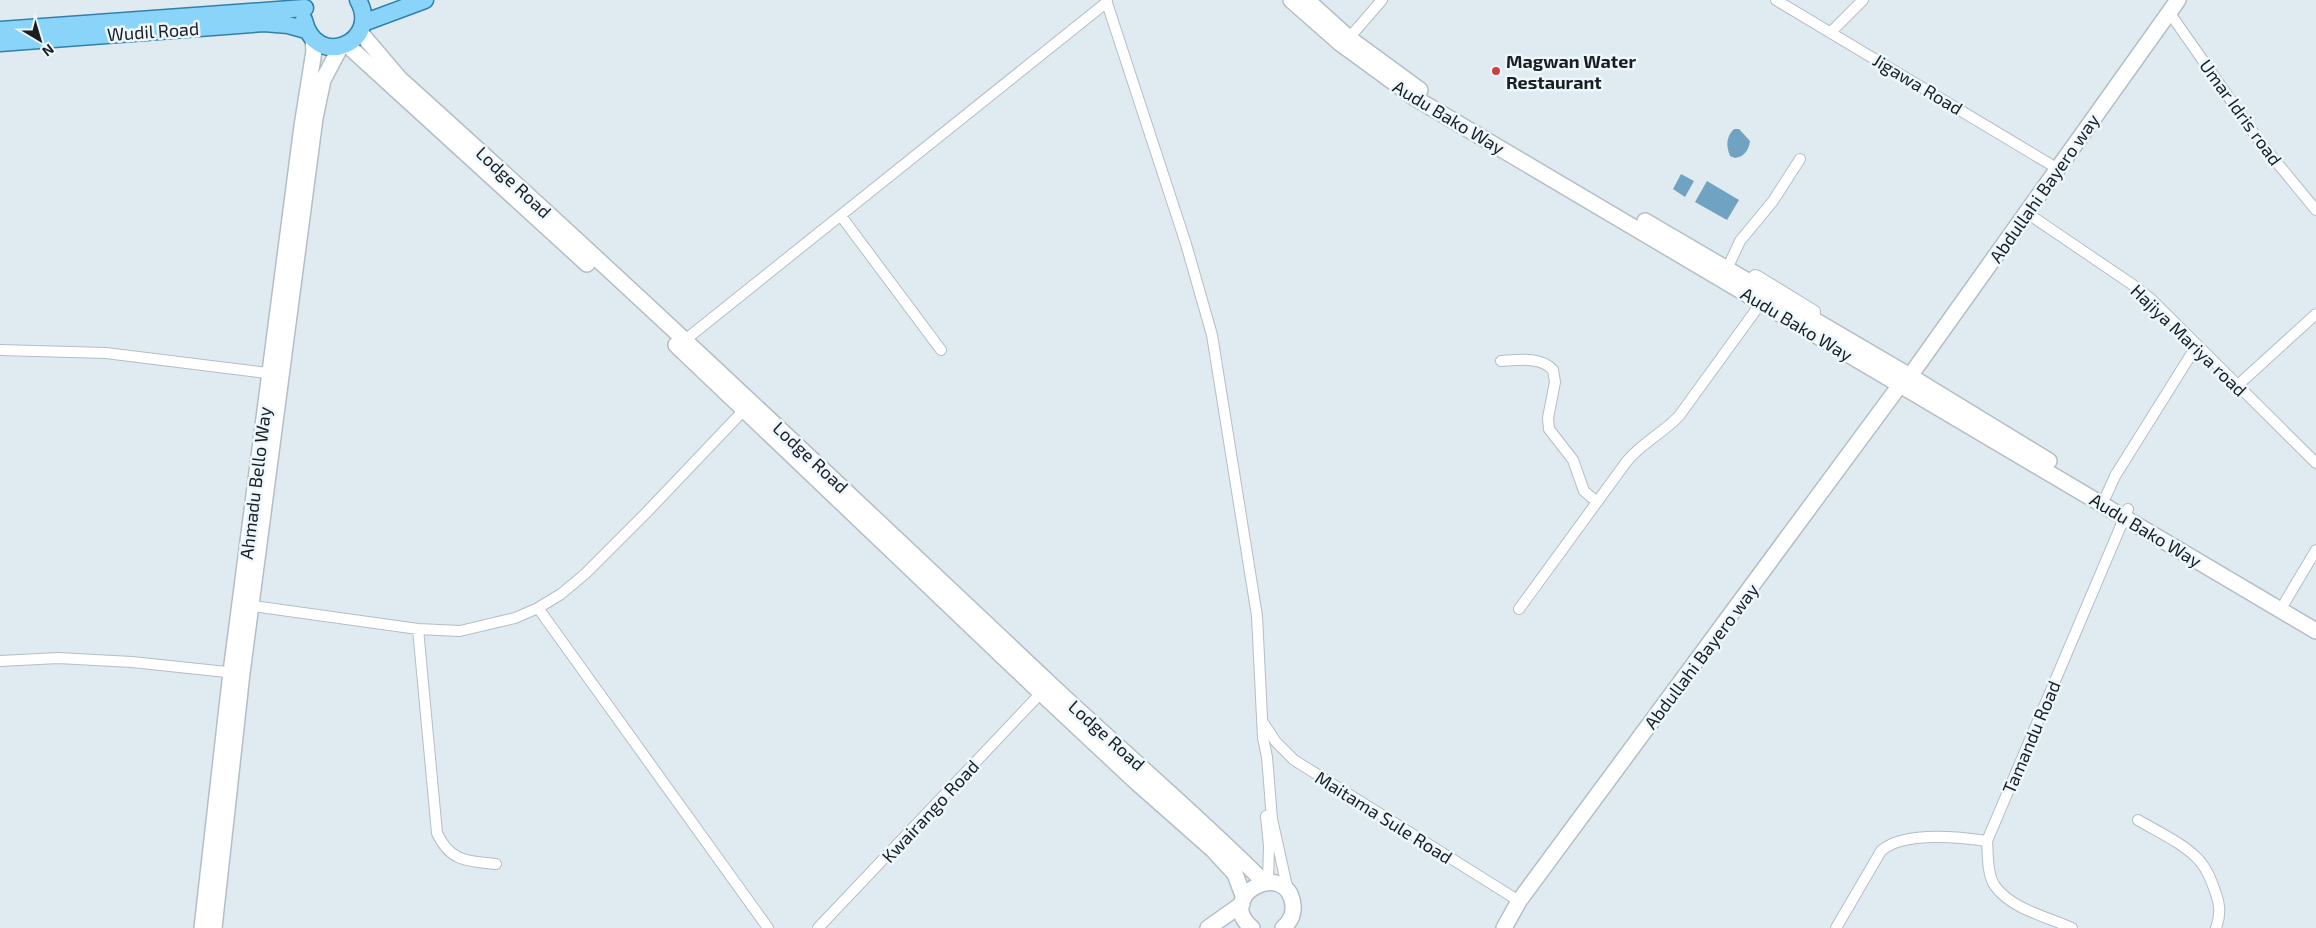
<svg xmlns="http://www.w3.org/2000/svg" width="2316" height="928" font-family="'Exo 2',sans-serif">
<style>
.water{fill:#70a2c1}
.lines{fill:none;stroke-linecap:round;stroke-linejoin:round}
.street-casing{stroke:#b4bec5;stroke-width:12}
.secondary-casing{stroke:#b4bec5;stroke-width:18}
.primary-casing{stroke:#3081ac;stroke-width:19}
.street{stroke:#fff;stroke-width:10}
.secondary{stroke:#fff;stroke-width:15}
.primary{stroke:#8ad4fa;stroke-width:16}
.poi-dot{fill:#ce403b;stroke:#edf7fe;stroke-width:2}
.labels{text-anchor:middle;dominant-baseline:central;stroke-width:5;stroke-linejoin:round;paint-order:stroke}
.street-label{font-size:18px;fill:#1a1e20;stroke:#edf7fe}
.poi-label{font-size:18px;font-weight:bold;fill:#1a1e20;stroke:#edf7fe;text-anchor:start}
</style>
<rect width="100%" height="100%" fill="#e0eaf1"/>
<path class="water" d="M1734,129H1739L1750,141C1749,150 1744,157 1735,158L1730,156C1726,145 1726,137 1734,129Z
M1681,174L1694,181L1685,197L1673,189Z
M1707,181L1739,200L1727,220L1695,202Z"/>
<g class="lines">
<g class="street-casing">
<path id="street" d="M1106,0L1186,244L1212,335L1257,616L1263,738L1267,757L1272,819L1288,891
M1776,0L2058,169
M2169,12L2260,142L2316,210
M1832,31L1863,0
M1349,38L1382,0
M2027,213L2133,285L2151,299L2316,463
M841,216L941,350
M1727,269L1740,241L1773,201L1800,159
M1747,281L1755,275L1758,276L1815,311L1814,320
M685,340L1107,2
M0,350L106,353L275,374
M1501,361C1517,360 1541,356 1553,370L1555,382L1548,418L1549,429L1573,460L1584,491L1597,502
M2238,385L2316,314
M2106,496L2115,476L2197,345
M2285,602L2316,550
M246,605L418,629L460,631L515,618L538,608L561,594L585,574L647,512L744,410
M538,608L768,928
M1519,609L1627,461C1642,443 1663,433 1679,416L1761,303
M418,629L437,833C450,862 468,861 496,864
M0,661L58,658L132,662L236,673
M1262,721L1276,742L1294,760L1519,901
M1266,816L1269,846L1268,882
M2138,820C2158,832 2183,843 2199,860C2207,869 2211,880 2215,891C2220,905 2221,914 2216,928
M818,928L1041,693
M1836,928L1881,851C1903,831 1960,837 1987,841
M2072,928C2048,917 2011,909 1995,886C1987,875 1988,854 1987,841L2128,509"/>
</g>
<g class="secondary-casing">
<path id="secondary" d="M1291,0L1341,44L1415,98L2316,631
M1307,0L1349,38L1420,90
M360,32L400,79C619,276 833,479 1047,681C1119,749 1194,812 1264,882
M346,44L587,264
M1645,221L1910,376L2049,461
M676,345L1041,693L1136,782L1213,850L1235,874L1244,898
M1910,376L2178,0
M202,928L231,672L302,126L314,51L313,39
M214,928L242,673L315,118L323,80L341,46
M1208,928L1242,904
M1252,928C1213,896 1287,857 1293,905C1294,914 1290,922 1283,928
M1504,928L1519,901L1900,385"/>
</g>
<g class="primary-casing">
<path id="primary" d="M304,20C316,71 382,42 358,0
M363,23L425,0
M0,30L305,8
M0,43L264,23L288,25L306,30"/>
</g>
<use href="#street" class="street"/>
<use href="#secondary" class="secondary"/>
<use href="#primary" class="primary"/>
</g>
<circle class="poi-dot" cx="1496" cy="71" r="5"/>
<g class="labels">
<g class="street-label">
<text transform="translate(153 31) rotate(-4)">Wudil Road</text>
<text transform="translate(1918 84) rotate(31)">Jigawa Road</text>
<text transform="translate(2241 112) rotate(54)">Umar Idris road</text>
<text transform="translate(1449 117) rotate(31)">Audu Bako Way</text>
<text transform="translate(514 182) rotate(43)">Lodge Road</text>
<text transform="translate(2044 188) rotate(-55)">Abdullahi Bayero way</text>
<text transform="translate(1797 324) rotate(31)">Audu Bako Way</text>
<text transform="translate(2189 340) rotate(44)">Hajiya Mariya road</text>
<text transform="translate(811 457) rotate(43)">Lodge Road</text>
<text transform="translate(255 483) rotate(-83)">Ahmadu Bello Way</text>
<text transform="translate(2146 530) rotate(31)">Audu Bako Way</text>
<text transform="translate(1701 656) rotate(-53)">Abdullahi Bayero way</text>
<text transform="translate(1107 735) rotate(42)">Lodge Road</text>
<text transform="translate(2031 737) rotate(-67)">Tamandu Road</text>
<text transform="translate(930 811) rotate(-47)">Kwairango Road</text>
<text transform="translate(1384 817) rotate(32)">Maitama Sule Road</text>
</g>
<g class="poi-label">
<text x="1506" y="61">Magwan Water<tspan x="1506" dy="21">Restaurant</tspan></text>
</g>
</g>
<g transform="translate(40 40) rotate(142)" stroke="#edf7fe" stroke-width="4" paint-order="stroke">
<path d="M0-4L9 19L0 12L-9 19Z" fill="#1a1e20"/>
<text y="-8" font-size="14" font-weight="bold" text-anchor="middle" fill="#1a1e20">N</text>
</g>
</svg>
